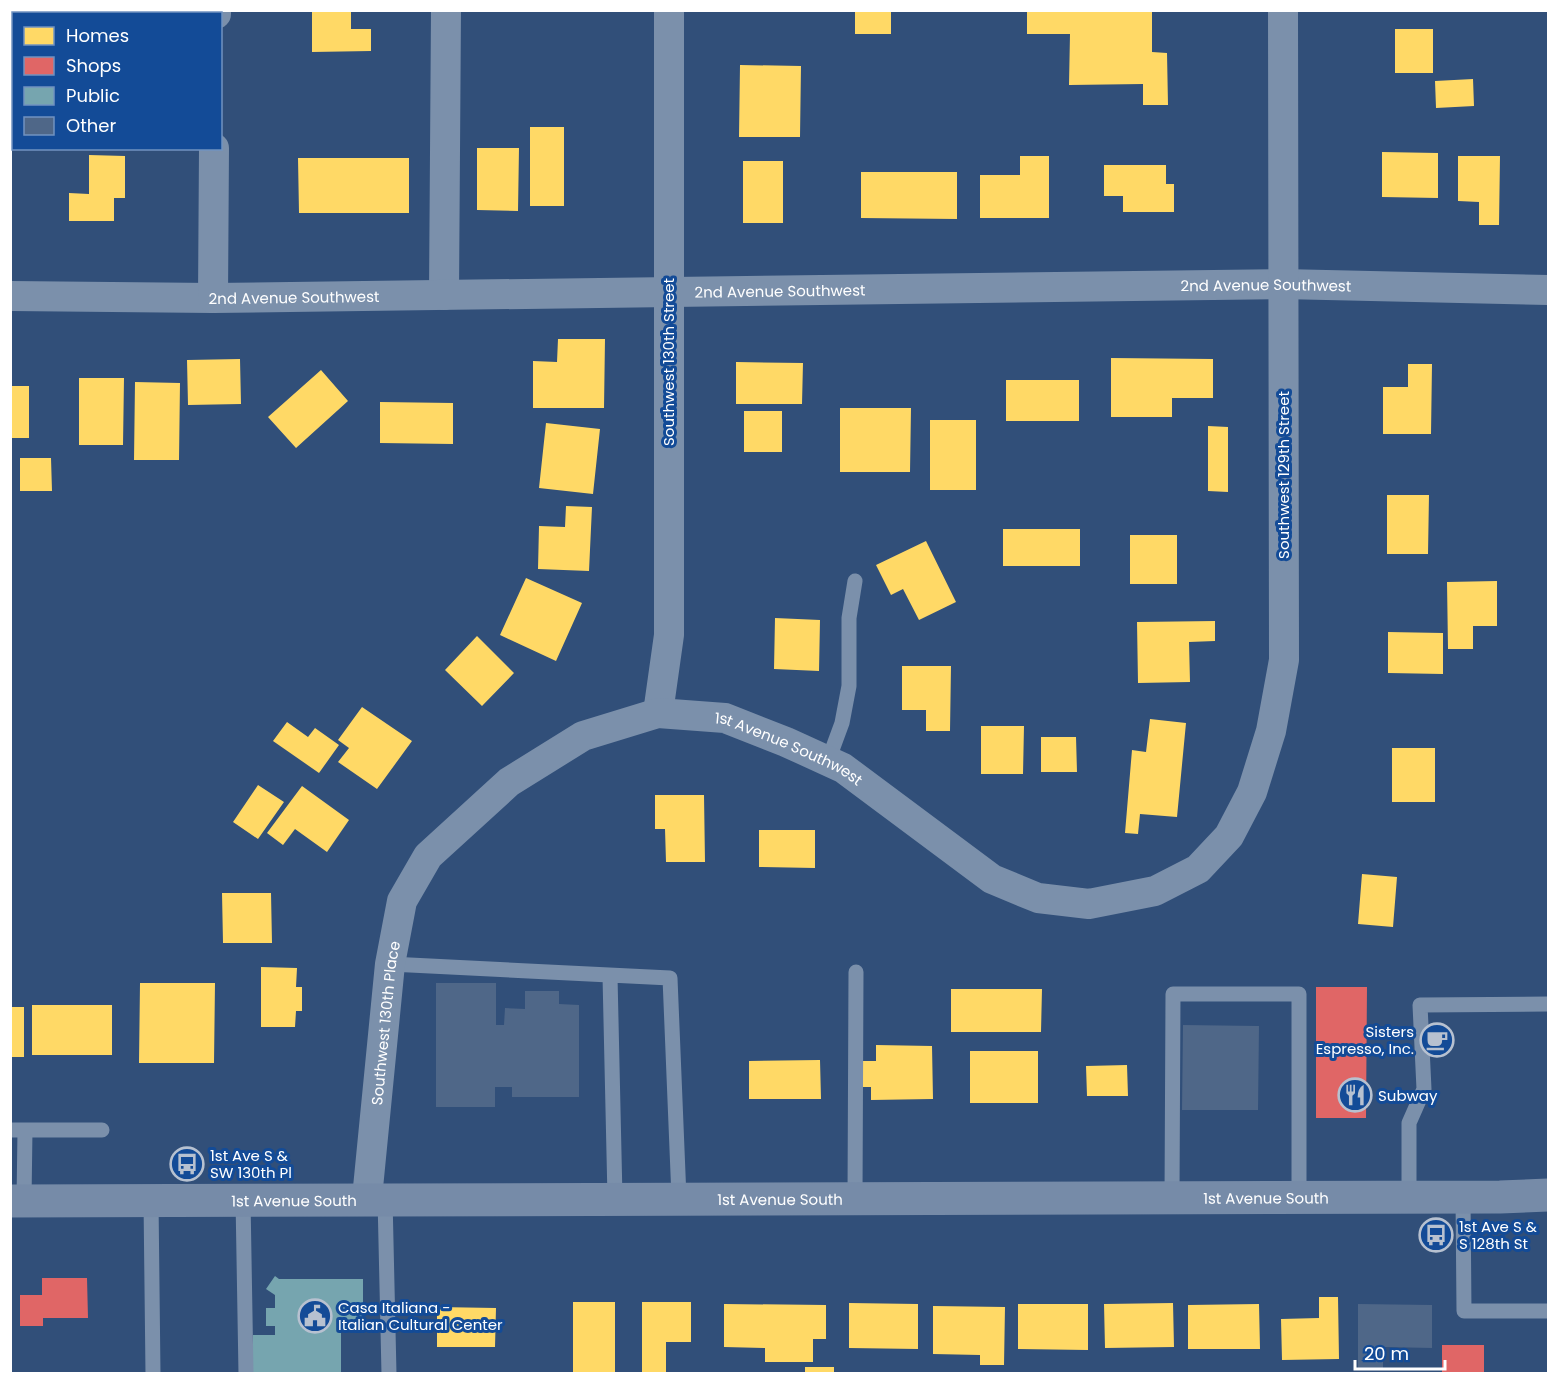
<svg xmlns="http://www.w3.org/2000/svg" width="1559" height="1384" font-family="Poppins,sans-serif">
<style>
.homes{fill:#ffd966}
.shops{fill:#e06666}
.public{fill:#76a5af}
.building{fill:#4f6788}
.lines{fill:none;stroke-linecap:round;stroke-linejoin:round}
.lane{stroke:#7b90ab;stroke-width:15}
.street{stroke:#7b90ab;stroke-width:30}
.secondary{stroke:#768ba8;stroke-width:33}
.labels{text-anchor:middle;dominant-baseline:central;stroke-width:6;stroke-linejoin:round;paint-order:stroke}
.street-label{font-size:15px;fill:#fff;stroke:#134b97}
.poi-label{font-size:15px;fill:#fff;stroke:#134b97;text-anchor:start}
</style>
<rect width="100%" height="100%" fill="#314f79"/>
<path class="homes" d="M312,10H351V29H371V51L312,52Z
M855,10H891V34H855Z
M1090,10H1152V52L1167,53L1168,105H1143V84L1069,85L1070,34H1027V11Z
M1395,29H1433V73H1395Z
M740,65L801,66L800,137H739Z
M1473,79L1474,106L1436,108L1435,81Z
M530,127H564V206H530Z
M477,148H519L518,211L477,210Z
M1382,152L1438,153V198L1382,197Z
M89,155L125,156V198H114V221H69V193L89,194Z
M1020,156H1049V218H980V175H1020Z
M1458,156H1500L1499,225H1479V202L1458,201Z
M298,158H409V213H299Z
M743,161H783V223H743Z
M1104,165H1166V184H1174V212H1123V196H1104Z
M861,172H957V219L861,218Z
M558,339H605L604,408H533V361L557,362Z
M1111,358L1213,359V398H1172V417H1111Z
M240,359L241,404L188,405L187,360Z
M736,362L803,363L802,404H736Z
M1408,364H1432L1431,434H1383V387H1408Z
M321,370L348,401L296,448L268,417Z
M79,378H124L123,445H79Z
M1006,380H1079V421H1006Z
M135,382L180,383L179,460H134Z
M10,386H29V438H10Z
M380,402L453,403V444L380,443Z
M840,408H911L910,472H840Z
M744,411H782V452H744Z
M930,420H976V490H930Z
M546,423L600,429L593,494L539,488Z
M1208,426L1228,427V492L1208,491Z
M20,458H51L52,491H20Z
M1387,495H1429L1428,554H1387Z
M566,506L592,507L589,571L538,569L539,526L565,527Z
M1003,529H1080V566H1003Z
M1130,535H1177V584H1130Z
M926,541L956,602L919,620L903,589L891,595L876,565Z
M526,578L582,603L556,661L500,635Z
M1497,581V626H1473V649H1448L1447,582Z
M775,618L820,620L819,671L774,669Z
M1215,621V641L1189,642L1190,682L1138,683L1137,622Z
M1388,632L1443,633V674L1388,673Z
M477,636L514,673L482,706L445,670Z
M902,666H951L950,731H926V710H902Z
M362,707L412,741L377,789L338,762L349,748L338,740Z
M1150,719L1186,723L1177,817L1140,814L1138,834L1125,833L1132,750L1146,752Z
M287,722L308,737L315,728L339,745L319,773L273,741Z
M981,726H1024L1023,774H981Z
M1041,737H1076L1077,772H1041Z
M1392,748H1435V802H1392Z
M258,785L284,802L258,839L233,822Z
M302,786L349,820L327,852L295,829L283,845L267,833Z
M655,795H704L705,862H666L665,829H655Z
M759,830H815V868L759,867Z
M1362,874L1397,877L1393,927L1358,924Z
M222,893H271L272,943H223Z
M261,967L297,968L296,987H302V1011H296L295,1027H261Z
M140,983H215L214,1063H139Z
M951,989H1042L1041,1032H951Z
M32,1005H112V1055H32Z
M10,1007H24V1057H10Z
M876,1045L932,1046L933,1099L871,1100V1087H858V1061H876Z
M970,1051H1038V1103H970Z
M820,1060L821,1099H749V1061Z
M1127,1065L1128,1096H1087L1086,1066Z
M1319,1297H1338L1339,1359L1282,1360L1281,1319L1319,1318Z
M573,1302H615V1374H573Z
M642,1302H691V1342H666V1374H642Z
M849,1303L918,1304V1349L849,1348Z
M1173,1303L1174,1347L1105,1348L1104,1304Z
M724,1304L826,1305V1339H813V1362H765V1348L724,1347Z
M1018,1304H1088V1350L1018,1349Z
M1259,1304L1260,1349H1188V1305Z
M933,1306L1005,1307L1004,1365H980V1355L933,1354Z
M437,1307L496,1308L495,1347H437Z
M805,1367H834V1374H805Z"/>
<path class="shops" d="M1316,987H1367L1366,1118H1316Z
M1427,1027H1447V1053H1427Z
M42,1278H87L88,1318H43V1326H20V1295H42Z
M1442,1345H1484V1374H1442Z"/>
<path class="public" d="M275,1276L279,1279H363V1325H341V1374H253V1335H275V1326H266V1308H275V1295L266,1289Z"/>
<path class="building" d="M436,983H496V1025H504L505,1008L525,1009V991H559V1004L579,1005V1097H512V1087H495V1107H436Z
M1183,1025L1259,1026L1258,1110H1182Z
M1358,1304L1432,1305V1348L1383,1347V1369L1358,1368Z"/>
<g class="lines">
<path class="lane" d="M828,761L842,723L849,686V618L855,581
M390,964L670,978L679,1198
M610,976L615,1198
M10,1130H25L24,1201
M25,1130H102
M1409,1197V1123L1424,1089L1420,1005L1548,1004
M1463,1197L1464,1311H1548
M385,1198L389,1374
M855,1198L856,972
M1172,1198L1173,994H1299V1197
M243,1199L246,1374
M151,1200L153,1374"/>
<g class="street">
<path d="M216,14V10"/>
<path d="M444,295L446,10"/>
<path id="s1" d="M10,296L213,298L1282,284L1548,290"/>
<path d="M213,298L214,148"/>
<path d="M658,713L669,635V10"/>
<path id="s2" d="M367,1198L390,964L402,901L428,856L509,782L583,736L658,713L725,718L786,742L843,768L992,879L1038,898L1089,904L1155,891L1198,869L1229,836L1252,792L1271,731L1284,660L1283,10"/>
</g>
<path class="secondary" id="s3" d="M10,1201L1500,1197L1548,1195"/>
</g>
<defs>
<g id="cafe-ring" transform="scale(1.725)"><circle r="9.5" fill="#134b97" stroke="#b7c1d0" stroke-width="1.5"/><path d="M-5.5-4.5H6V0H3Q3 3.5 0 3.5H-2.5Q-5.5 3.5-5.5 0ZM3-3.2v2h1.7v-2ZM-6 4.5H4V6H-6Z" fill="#b7c1d0"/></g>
<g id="restaurant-ring" transform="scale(1.725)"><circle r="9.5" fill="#134b97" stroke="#b7c1d0" stroke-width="1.5"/><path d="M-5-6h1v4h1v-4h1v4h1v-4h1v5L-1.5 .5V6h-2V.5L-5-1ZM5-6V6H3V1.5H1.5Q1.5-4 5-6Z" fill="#b7c1d0"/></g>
<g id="bus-ring" transform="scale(1.725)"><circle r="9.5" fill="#134b97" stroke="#b7c1d0" stroke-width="1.5"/><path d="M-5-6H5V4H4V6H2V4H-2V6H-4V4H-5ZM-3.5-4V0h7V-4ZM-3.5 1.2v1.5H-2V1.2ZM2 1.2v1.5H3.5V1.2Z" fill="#b7c1d0"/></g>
<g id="civic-ring" transform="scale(1.725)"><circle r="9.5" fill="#134b97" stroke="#b7c1d0" stroke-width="1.5"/><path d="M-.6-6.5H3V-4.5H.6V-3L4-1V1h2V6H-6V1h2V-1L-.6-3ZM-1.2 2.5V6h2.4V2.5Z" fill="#b7c1d0"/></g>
</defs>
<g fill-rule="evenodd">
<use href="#cafe-ring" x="1437" y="1040"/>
<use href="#restaurant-ring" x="1355" y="1095"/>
<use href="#bus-ring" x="187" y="1164"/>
<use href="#bus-ring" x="1436" y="1235"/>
<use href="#civic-ring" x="315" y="1316"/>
</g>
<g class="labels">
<g class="street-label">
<text stroke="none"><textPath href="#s1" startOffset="1256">2nd Avenue Southwest</textPath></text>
<text stroke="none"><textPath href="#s1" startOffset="770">2nd Avenue Southwest</textPath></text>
<text stroke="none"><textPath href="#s1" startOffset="284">2nd Avenue Southwest</textPath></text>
<text transform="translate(668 362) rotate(-90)">Southwest 130th Street</text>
<text transform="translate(1283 475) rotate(-90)">Southwest 129th Street</text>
<text stroke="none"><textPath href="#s2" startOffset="764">1st Avenue Southwest</textPath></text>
<text stroke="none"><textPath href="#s2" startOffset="176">Southwest 130th Place</textPath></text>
<text stroke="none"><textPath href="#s3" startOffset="770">1st Avenue South</textPath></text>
<text stroke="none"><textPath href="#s3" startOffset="1256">1st Avenue South</textPath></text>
<text stroke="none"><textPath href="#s3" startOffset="284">1st Avenue South</textPath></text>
</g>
<g class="poi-label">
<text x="1414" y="1031" text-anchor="end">Sisters<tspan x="1414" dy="17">Espresso, Inc.</tspan></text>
<text x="1378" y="1095">Subway</text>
<text x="210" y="1155">1st Ave S &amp;<tspan x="210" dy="17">SW 130th Pl</tspan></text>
<text x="1459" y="1226">1st Ave S &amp;<tspan x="1459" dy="17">S 128th St</tspan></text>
<text x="338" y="1307">Casa Italiana -<tspan x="338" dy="17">Italian Cultural Center</tspan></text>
</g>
</g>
<rect width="1559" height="1384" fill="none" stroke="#ffffff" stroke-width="24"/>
<rect x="12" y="12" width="210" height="138" fill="#134b97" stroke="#7193c1" stroke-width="1.5"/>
<rect x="24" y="27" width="30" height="18" fill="#ffd966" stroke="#7193c1" stroke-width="1.5"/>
<text x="66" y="42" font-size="18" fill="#ffffff">Homes</text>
<rect x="24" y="57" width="30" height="18" fill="#e06666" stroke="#7193c1" stroke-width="1.5"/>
<text x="66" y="72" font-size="18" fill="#ffffff">Shops</text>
<rect x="24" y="87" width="30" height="18" fill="#76a5af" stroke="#7193c1" stroke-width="1.5"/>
<text x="66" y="102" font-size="18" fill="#ffffff">Public</text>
<rect x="24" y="117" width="30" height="18" fill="#4f6788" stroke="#7193c1" stroke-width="1.5"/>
<text x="66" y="132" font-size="18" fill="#ffffff">Other</text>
<path d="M1355 1360v9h90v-9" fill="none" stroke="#ffffff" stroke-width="3"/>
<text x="1364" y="1360" font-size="18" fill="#ffffff" stroke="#134b97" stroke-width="4.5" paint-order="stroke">20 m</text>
</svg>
